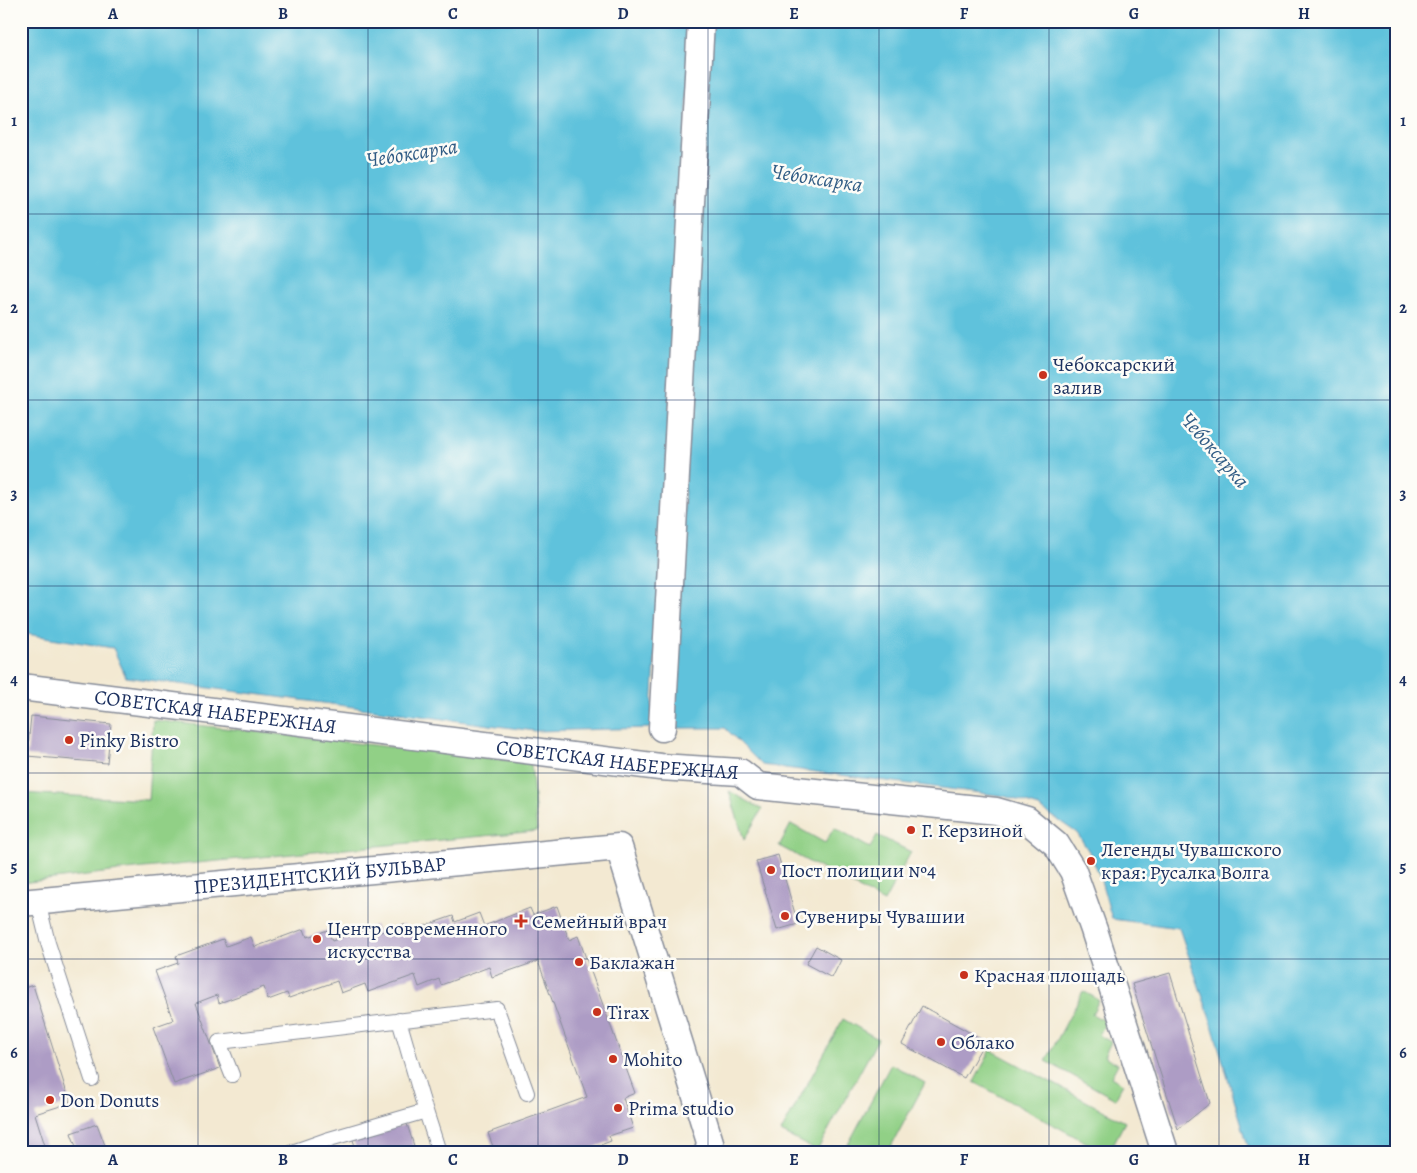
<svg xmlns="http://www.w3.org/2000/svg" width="1417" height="1173" font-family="Alegreya,serif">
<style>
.green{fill:#91d086;stroke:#568072}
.water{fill:#5ec2dc;stroke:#3c789d}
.building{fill:#ad9cc5}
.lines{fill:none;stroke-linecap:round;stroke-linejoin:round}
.lane-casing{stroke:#878c98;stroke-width:16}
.street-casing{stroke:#878c98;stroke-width:29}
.lane{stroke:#fff;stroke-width:14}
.street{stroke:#fff;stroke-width:26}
.grid{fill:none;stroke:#1b2f5e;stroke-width:1;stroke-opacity:0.55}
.poi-dot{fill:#c8321e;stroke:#fdfcf7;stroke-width:2}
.labels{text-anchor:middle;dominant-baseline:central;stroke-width:5;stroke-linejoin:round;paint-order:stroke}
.poi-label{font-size:20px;fill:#1b2f5e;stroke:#fdfcf7;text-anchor:start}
.street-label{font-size:20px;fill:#1b2f5e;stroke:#fdfcf7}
.water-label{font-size:21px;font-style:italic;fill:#2f5b84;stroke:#fdfcf7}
.neatline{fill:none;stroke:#1b2f5e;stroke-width:2}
.grid-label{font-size:16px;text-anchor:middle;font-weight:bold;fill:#1b2f5e}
</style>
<rect width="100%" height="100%" fill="#fdfcf7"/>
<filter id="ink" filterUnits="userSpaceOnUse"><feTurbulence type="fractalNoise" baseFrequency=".02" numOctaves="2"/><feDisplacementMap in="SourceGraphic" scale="10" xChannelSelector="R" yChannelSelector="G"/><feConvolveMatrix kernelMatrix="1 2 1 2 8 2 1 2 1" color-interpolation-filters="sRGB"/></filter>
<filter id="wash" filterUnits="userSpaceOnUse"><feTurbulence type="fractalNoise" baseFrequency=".0096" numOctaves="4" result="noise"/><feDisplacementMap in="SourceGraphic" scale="20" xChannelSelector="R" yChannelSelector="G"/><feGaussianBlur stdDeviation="1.12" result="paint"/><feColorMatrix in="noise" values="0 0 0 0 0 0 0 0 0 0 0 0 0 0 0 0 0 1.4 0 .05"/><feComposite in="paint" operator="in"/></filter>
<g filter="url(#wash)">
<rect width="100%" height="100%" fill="#f3e9d2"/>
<path class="green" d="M153,720L531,763L537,831L144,868L21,883V793L148,800Z
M729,791L762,809L744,840Z
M791,824L825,843L834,828L870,848L877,835L911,852L884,902L779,846Z
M1083,991L1099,1000L1092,1014L1106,1022L1099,1035L1111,1042L1104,1056L1118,1064L1111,1077L1123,1084L1115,1099L1046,1061Z
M843,1019L878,1039L817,1151L781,1132Z
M991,1050L1125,1122L1109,1152H1104L974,1082Z
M891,1064L925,1083L888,1152H844Z"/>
<path class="water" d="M21,21H692L651,728L535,731L126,677L113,648L21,633Z
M710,21H1396V1152H1250L1210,1018L1179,928L1112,919L1100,877L1090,853L1077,833L1039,807L1004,796L762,765L725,728H672Z"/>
<g id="blocks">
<path class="building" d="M31,716L111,724L107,763L27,756Z
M778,855L798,924L777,930L756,861Z
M557,906L569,940L578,936L635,1093L623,1098L633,1128L609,1136L611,1141L582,1152H495L488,1133L587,1097L538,961L492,977L489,967L441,985L439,979L419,987L415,975L368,992L365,984L341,993L337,981L289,998L287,993L268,1000L264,987L219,1003L217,995L196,1003L220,1068L174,1084L153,1027L173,1020L155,971L178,963L176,956L223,939L226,946L251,937L255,947L304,929L307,937L328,930L332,941L375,925L378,933L404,924L407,932L453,916L455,922L479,913L484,926L530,908L533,915Z
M816,946L841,960L832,978L806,964Z
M1170,973L1210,1103L1178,1129L1132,984Z
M33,985L70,1103L35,1114L47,1152H21V989Z
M922,1006L985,1041L964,1078L902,1044Z
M97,1124L106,1148L96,1152H78L71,1133Z
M407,1124L416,1152H357L353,1140Z"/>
</g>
</g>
<g filter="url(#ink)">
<use href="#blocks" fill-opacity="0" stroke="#878c98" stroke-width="1"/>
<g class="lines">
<g class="lane-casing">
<path id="lane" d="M38,902L48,943L92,1079
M399,1020L422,1099L439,1152
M232,1075L219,1042L497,1009L527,1093
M292,1152L326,1140L426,1111"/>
</g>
<g class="street-casing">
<g id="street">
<path id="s1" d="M21,687L660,767L740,772L758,786L996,811L1027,820L1056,844L1073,871L1094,930L1165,1152"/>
<path d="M662,728L701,21"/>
<path id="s2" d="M21,903L619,847L710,1142L708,1152"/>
</g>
</g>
<use href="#lane" class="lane"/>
<use href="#street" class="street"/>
</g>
</g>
<path class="grid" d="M198,21V1152M368,21V1152M538,21V1152M708,21V1152M879,21V1152M1049,21V1152M1219,21V1152M21,214H1396M21,400H1396M21,586H1396M21,773H1396M21,959H1396"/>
<g class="poi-dot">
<circle cx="1043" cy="375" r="5"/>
<circle cx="69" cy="740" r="5"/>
<circle cx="911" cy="830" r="5"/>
<circle cx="1091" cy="861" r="5"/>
<circle cx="771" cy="870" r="5"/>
<circle cx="785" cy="916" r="5"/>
<path d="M518.5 913.5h5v5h5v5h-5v5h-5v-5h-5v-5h5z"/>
<circle cx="317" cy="939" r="5"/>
<circle cx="579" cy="962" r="5"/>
<circle cx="964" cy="975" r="5"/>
<circle cx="597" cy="1012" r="5"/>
<circle cx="941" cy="1042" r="5"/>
<circle cx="613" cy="1059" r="5"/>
<circle cx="50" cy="1100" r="5"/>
<circle cx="618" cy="1108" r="5"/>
</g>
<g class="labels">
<g class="poi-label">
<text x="1053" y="364">Чебоксарский<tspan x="1053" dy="23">залив</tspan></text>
<text x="79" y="740">Pinky Bistro</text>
<text x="921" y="830">Г. Керзиной</text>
<text x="1101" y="849">Легенды Чувашского<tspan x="1101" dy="23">края: Русалка Волга</tspan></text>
<text x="781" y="870">Пост полиции №4</text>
<text x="795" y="916">Сувениры Чувашии</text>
<text x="532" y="921">Семейный врач</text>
<text x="327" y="928">Центр современного<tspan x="327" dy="23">искусства</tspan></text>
<text x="589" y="962">Баклажан</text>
<text x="974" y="975">Красная площадь</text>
<text x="607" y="1012">Tirax</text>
<text x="951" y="1042">Облако</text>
<text x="623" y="1059">Mohito</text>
<text x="60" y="1100">Don Donuts</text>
<text x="628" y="1108">Prima studio</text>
</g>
<g class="street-label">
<text stroke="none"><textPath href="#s1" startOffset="196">СОВЕТСКАЯ НАБЕРЕЖНАЯ</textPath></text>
<text stroke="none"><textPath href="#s1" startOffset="601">СОВЕТСКАЯ НАБЕРЕЖНАЯ</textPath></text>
<text stroke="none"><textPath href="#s2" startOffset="300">ПРЕЗИДЕНТСКИЙ БУЛЬВАР</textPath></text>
</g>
<g class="water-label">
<text transform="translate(412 153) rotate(-9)">Чебоксарка</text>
<text transform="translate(817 178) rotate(9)">Чебоксарка</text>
<text transform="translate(1215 450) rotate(49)">Чебоксарка</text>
</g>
</g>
<rect width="1417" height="1173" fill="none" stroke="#fdfcf7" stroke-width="55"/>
<rect x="28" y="28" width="1362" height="1118" class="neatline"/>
<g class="grid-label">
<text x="113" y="19">A</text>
<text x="283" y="19">B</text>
<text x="453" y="19">C</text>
<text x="623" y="19">D</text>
<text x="794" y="19">E</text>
<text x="964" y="19">F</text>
<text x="1134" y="19">G</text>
<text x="1304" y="19">H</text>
<text x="14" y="126">1</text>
<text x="1403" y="126">1</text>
<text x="14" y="313">2</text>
<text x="1403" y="313">2</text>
<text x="14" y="499">3</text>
<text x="1403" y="499">3</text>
<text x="14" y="685">4</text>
<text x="1403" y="685">4</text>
<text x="14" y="872">5</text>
<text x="1403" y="872">5</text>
<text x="14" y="1058">6</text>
<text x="1403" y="1058">6</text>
<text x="113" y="1165">A</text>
<text x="283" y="1165">B</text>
<text x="453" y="1165">C</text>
<text x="623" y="1165">D</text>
<text x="794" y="1165">E</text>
<text x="964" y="1165">F</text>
<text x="1134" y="1165">G</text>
<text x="1304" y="1165">H</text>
</g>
</svg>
